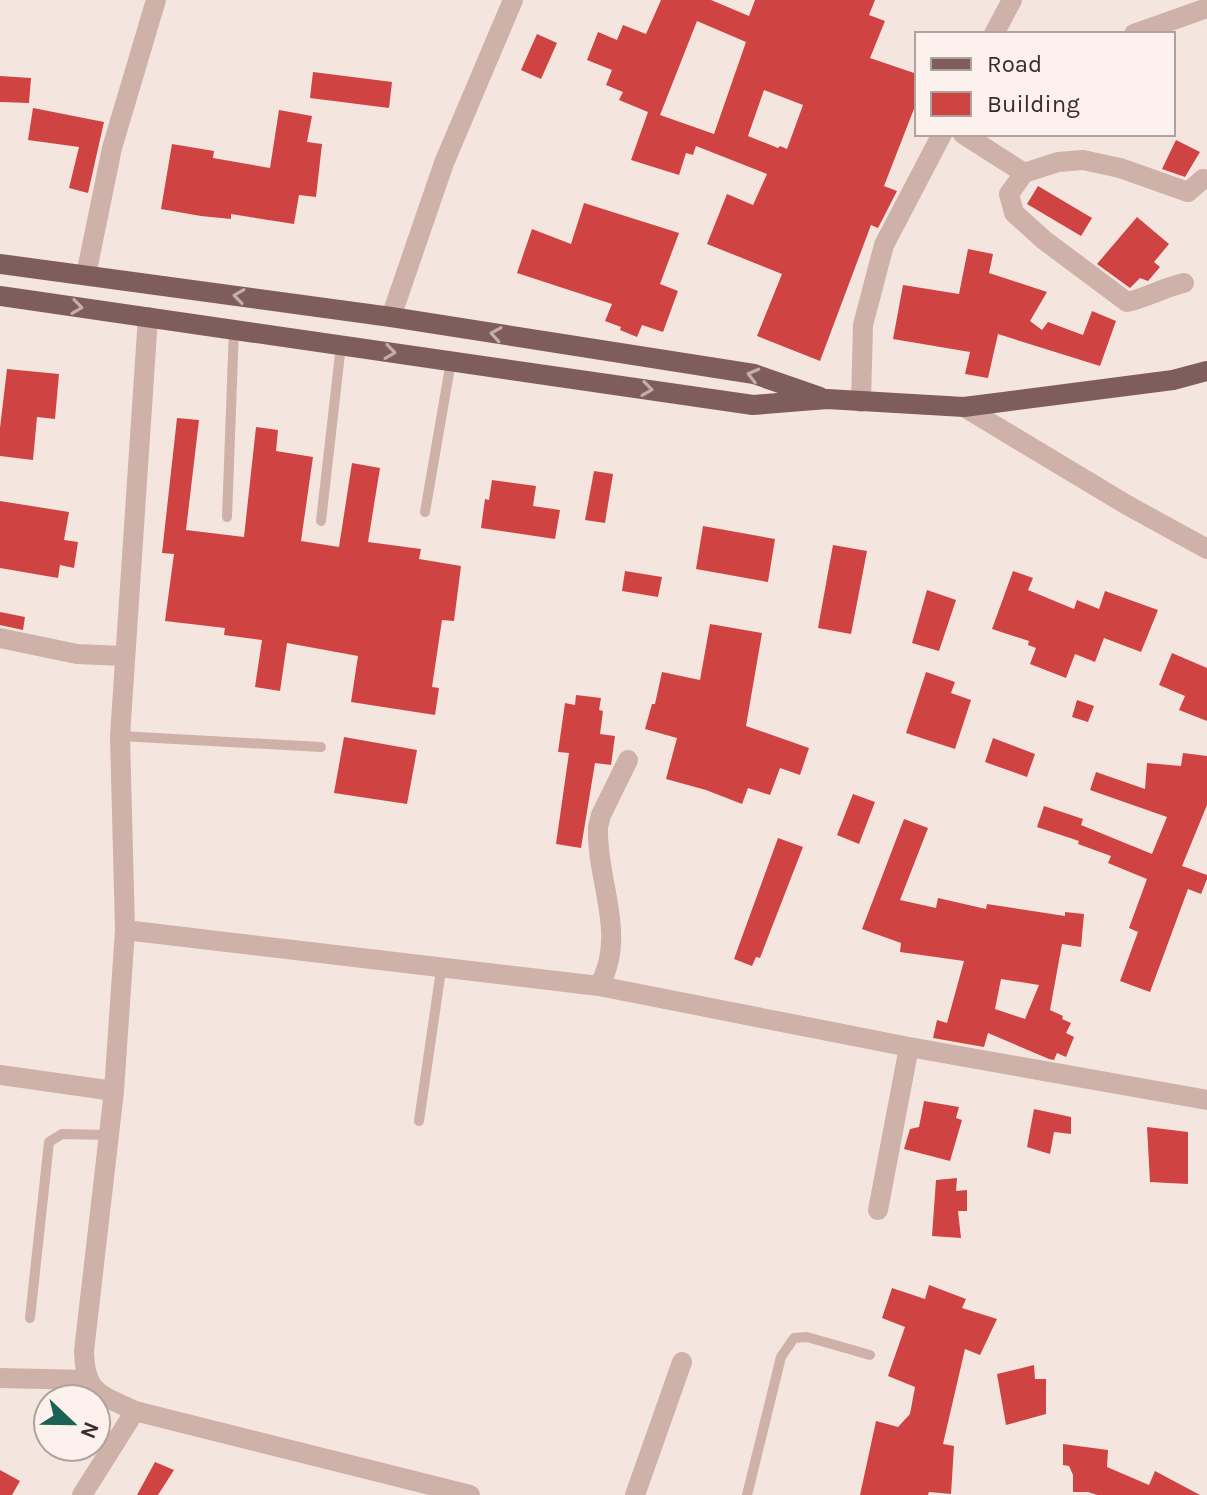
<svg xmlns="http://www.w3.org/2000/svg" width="1207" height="1495" font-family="Karla,sans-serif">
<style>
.building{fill:#cf4343;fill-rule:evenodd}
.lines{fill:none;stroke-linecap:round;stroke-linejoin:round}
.service{stroke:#ceb1a9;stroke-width:10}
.minor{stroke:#ceb1a9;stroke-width:20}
.primary{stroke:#7e5d5a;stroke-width:20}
.oneway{stroke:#c3aeaa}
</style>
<rect width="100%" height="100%" fill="#f5e5df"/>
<path class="building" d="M661,0H711L749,16L755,0H875L869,15L885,21L870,58L917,74V101L884,186L897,191L878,228L871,225L820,361L757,336L782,274L707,244L727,194L753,205L767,174L696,146L693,155L686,153L679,175L631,160L648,112L619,100L623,92L606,85L612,70L587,60L598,32L617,40L623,25L646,34ZM697,21L746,42L714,134L660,115ZM764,90L803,105L787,149L780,146L778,148L748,136Z
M537,34L557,43L541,79L521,70Z
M313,72L392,82L389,108L310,98Z
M0,76L31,78L29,103L0,102Z
M33,108L104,122L88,193L69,188L79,147L28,140Z
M279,110L312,116L307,142L322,144L316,197L299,195L294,224L231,214V219L201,216L161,209L172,144L214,151L213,158L270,168Z
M1176,140L1200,152L1185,177L1162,169Z
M1038,186L1092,218L1081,236L1027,204Z
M584,203L679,233L660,284L678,291L663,332L642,325L637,337L620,330L621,327L605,321L612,304L517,273L532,229L571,244Z
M1137,217L1169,244L1154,262L1160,267L1148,281L1140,278L1130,288L1097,264Z
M968,249L993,254L989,273L1047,292L1030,321L1042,330L1048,322L1083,335L1092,311L1116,321L1100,366L998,334L988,378L965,374L970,352L893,339L903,285L959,294Z
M7,369L59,374L55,419L37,417L33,460L0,456V428Z
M177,418L199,420L186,530L244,537L256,427L278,430L276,451L313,457L301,541L339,547L352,463L380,468L368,542L421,549L419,559L461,566L454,621L442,620L432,687L439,688L435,715L351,702L358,656L287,643L280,691L255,687L262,640L224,635L225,628L165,621L174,554L162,553Z
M594,471L613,474L605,523L585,520Z
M492,480L536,486L533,506L560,510L555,539L481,528L485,499L489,500Z
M0,501L69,512L64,540L78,542L74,568L60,565L58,578L0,568Z
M703,526L775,539L768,582L696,569Z
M833,545L867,551L851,634L818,628Z
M625,571L662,577L658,597L622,591Z
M1013,571L1033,578L1028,590L1074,609L1077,600L1099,609L1105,591L1158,610L1141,652L1104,638L1095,662L1075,654L1066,678L1030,664L1036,648L1028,645L1029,641L992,629Z
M927,590L956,600L939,651L912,643Z
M0,612L25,617L23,630L0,625Z
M710,624L762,633L746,726L809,748L800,775L780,768L770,795L748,788L742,804L706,790L666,779L677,738L645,729L652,704H655L662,672L700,680Z
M1172,653L1207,668V721L1179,710L1185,696L1159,685Z
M926,672L955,682L951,693L971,700L955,749L906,733Z
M576,695L601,698L599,710L603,711L600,734L615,736L611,765L595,763L581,848L556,844L569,753L558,752L565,703L575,705Z
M1077,700L1094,706L1088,722L1072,717Z
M344,737L417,750L407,804L334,793Z
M993,738L1035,754L1027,777L985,762Z
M1183,753L1207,756V805L1182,866L1207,875V879L1201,894L1188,889L1150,992L1120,981L1138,932L1129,928L1147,879L1108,863L1111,856L1078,844L1079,841L1037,827L1044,806L1083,819L1081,825L1152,854L1167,817L1090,790L1096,772L1145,789L1147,763L1181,766Z
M853,794L875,802L859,844L837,835Z
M904,819L928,828L900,900L936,908L938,898L986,909L987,904L1065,916V912L1084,914L1081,947L1062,944L1050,1010L1063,1016L1062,1019L1071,1023L1066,1033L1074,1037L1066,1057L1057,1053L1054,1060L1049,1059L988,1033L984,1047L933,1038L937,1020L947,1023L964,961L900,952L901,943L862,929ZM1001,979L1039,985L1025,1019L995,1009Z
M778,838L803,847L760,958L756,957L752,966L734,959Z
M924,1101L959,1107L956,1118L962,1120L950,1161L904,1149L910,1129L919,1127Z
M1034,1109L1071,1117V1134L1054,1132L1050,1154L1027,1147Z
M1147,1127L1188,1132V1184L1150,1182Z
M957,1178L956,1191L967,1190V1211H958L961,1238L932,1236L936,1180Z
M929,1285L966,1299L962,1308L997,1319L980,1355L965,1349L943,1444L954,1446L951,1494L929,1492L928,1495H860L876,1421L898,1427L910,1414L915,1387L888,1376L905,1327L882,1318L892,1288L925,1299Z
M1034,1365L1035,1379H1046V1414L1006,1425L997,1374Z
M1063,1444L1108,1450L1107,1467L1149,1485L1155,1471L1200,1495H1097L1088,1492H1073V1475L1069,1466L1063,1465Z
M155,1462L174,1470L158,1495H137Z
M0,1470L20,1481L12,1495H0Z"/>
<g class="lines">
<path class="service" d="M425,512L451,361
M227,517L234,329
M321,521L341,345
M120,736L321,747
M419,1121L441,970
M30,1318L49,1142L62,1134L108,1135
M747,1495L781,1357L794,1338L807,1337L870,1355"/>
<path class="minor" d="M994,34L1012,0
M1134,34L1207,8
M963,134L1024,173
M86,275L112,148L156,0
M1184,283C1164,287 1147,298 1127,302L1044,240L1014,213L1009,194L1024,173L1058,162L1083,160L1120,168L1188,192L1203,179
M148,317L120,736L125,930L114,1091L84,1351C85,1394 100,1394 135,1411L470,1495
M391,317L444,163L513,0
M861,402L863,325L884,245L942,134
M964,407L1127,505L1207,549
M0,638L77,654L124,656
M125,930L599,986L909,1047L1207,1100
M599,986C628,935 596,881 598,827L601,815L628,760
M0,1075L114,1091
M878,1210L909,1047
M0,1378L87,1380
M82,1495L135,1411
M635,1495L682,1362"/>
<path class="primary" d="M0,264L391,317L754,374L820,397
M0,296L753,405L827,399L964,407L1173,380L1207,371"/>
</g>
<defs><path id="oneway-chevron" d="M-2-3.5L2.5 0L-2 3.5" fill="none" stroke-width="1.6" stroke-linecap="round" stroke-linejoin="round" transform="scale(2)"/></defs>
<g class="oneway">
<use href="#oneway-chevron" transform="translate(239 296) rotate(-172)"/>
<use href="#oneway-chevron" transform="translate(77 307) rotate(8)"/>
<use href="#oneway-chevron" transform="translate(496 334) rotate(-171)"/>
<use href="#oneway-chevron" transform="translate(390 352) rotate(8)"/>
<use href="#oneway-chevron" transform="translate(753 375) rotate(-166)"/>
<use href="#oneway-chevron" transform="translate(647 389) rotate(8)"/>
</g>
<rect x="915" y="32" width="260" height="104" fill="#fcf1ec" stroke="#afa29e" stroke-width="2"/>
<rect x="931" y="58" width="40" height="12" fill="#7e5d5a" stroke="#afa29e" stroke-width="2"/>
<text x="987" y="72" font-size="24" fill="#3b2b2a">Road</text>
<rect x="931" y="92" width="40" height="24" fill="#cf4343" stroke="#afa29e" stroke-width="2"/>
<text x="987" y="112" font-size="24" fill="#3b2b2a">Building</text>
<g transform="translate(72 1423) rotate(112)"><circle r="38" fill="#fcf1ec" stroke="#afa29e" stroke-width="2"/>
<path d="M0-6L14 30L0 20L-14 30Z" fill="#1b6154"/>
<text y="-12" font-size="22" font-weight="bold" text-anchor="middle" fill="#3b2b2a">N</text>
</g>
</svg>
